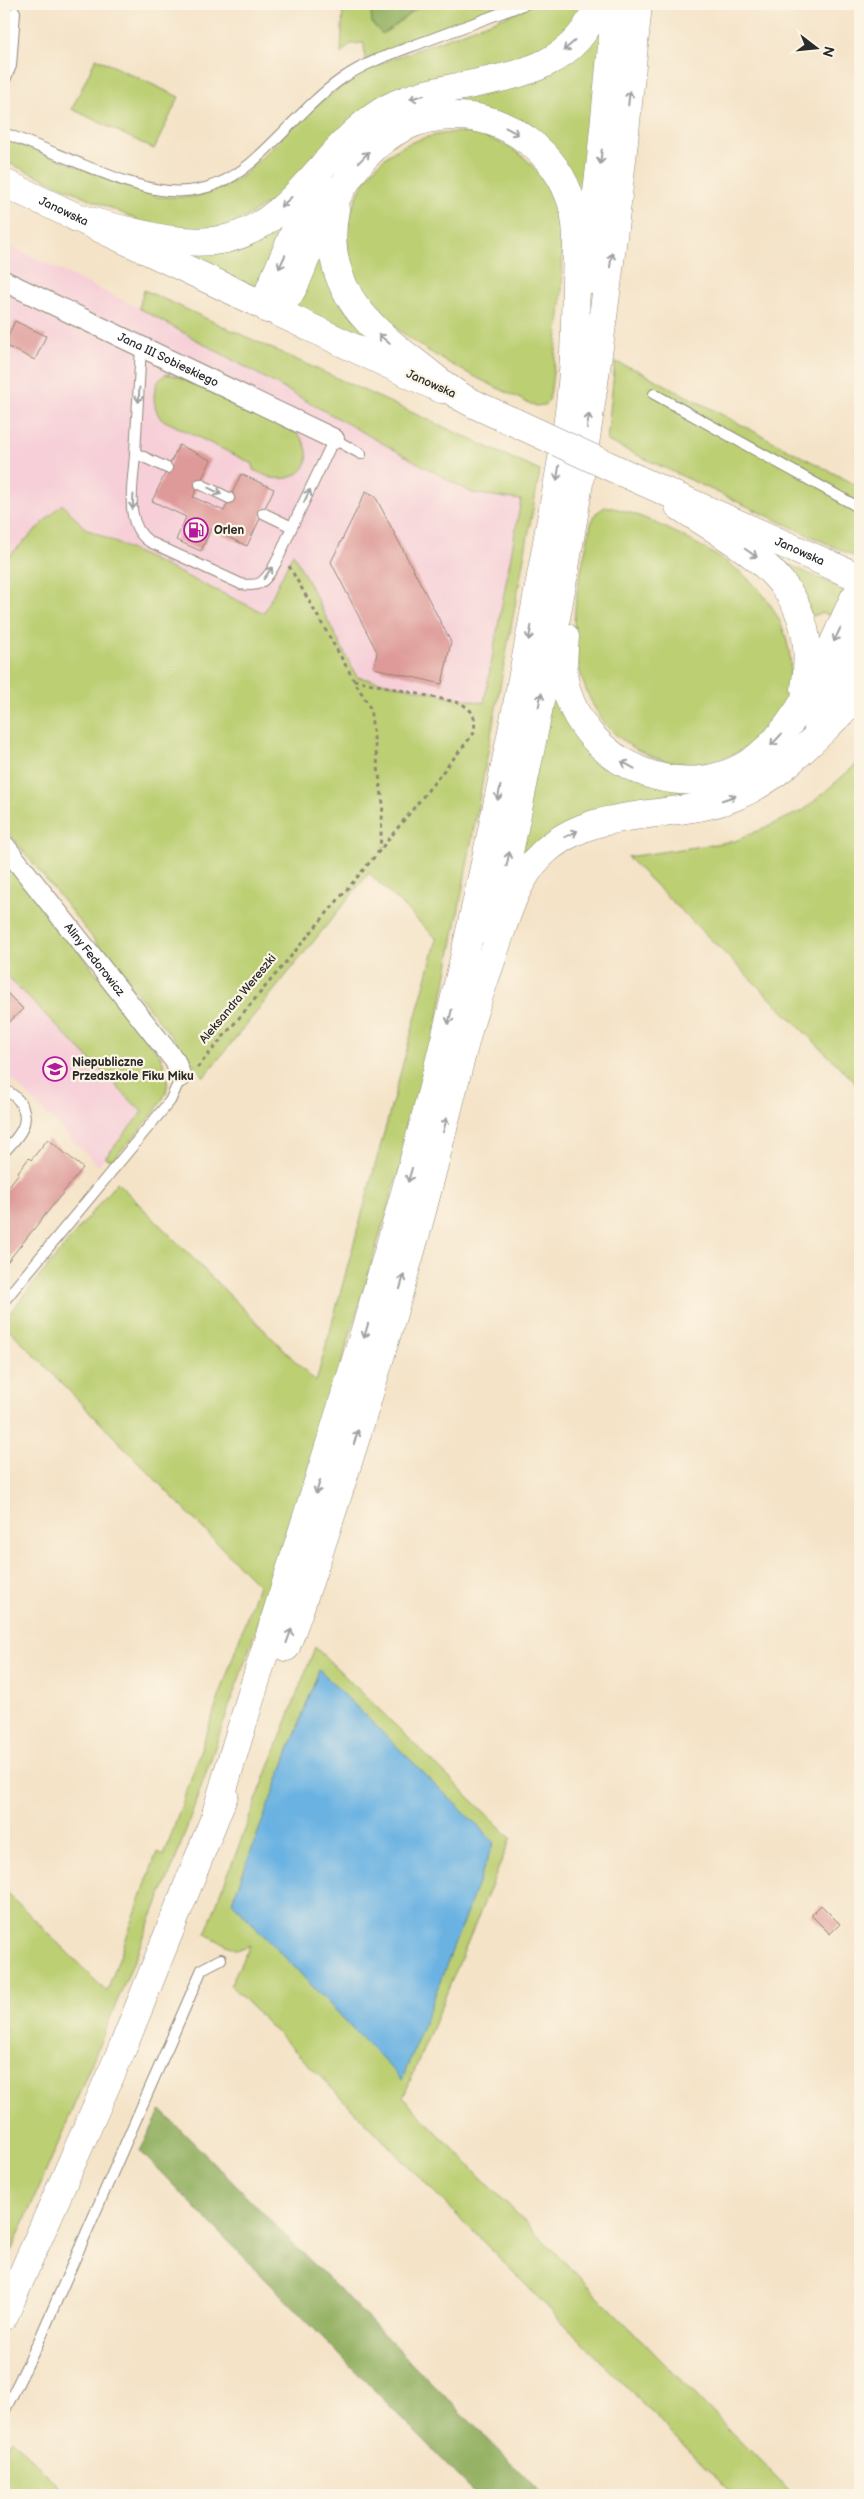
<svg xmlns="http://www.w3.org/2000/svg" width="864" height="2499" font-family="'Balsamiq Sans',sans-serif">
<style>
.built{fill:#f6cfd8}
.green{fill:#bccf73;stroke:#747d4f}
.forest{fill:#95b265;stroke:#606e48}
.water{fill:#6ab2e2;stroke:#4a6e86}
.building{fill:#de9a98}
.lines{fill:none;stroke-linecap:round;stroke-linejoin:round}
.lane-casing{stroke:#908779;stroke-width:12}
.street-casing{stroke:#908779;stroke-width:22}
.secondary-casing{stroke:#908779;stroke-width:29}
.primary-casing{stroke:#908779;stroke-width:29}
.highway-casing{stroke:#908779;stroke-width:29}
.path{stroke:#908779;stroke-width:3;stroke-dasharray:4 4;stroke-linecap:butt}
.lane{stroke:#fff;stroke-width:10}
.street{stroke:#fff;stroke-width:20}
.secondary{stroke:#fff;stroke-width:28}
.primary{stroke:#fff;stroke-width:28}
.highway{stroke:#fff;stroke-width:28}
.highway-bridge-casing{stroke:#908779;stroke-width:29;stroke-linecap:butt}
.highway-bridge{stroke:#fff;stroke-width:28}
.oneway{stroke:#a0a0a0}
.labels{text-anchor:middle;dominant-baseline:central;stroke-width:4.5;stroke-linejoin:round;paint-order:stroke}
.street-label{font-size:12px;fill:#2b2b2b;stroke:#fcf5e5}
.poi-label{font-size:12px;font-weight:bold;fill:#2b2b2b;stroke:#fcf5e5;text-anchor:start}
</style>
<rect width="100%" height="100%" fill="#fcf5e5"/>
<filter id="ink" filterUnits="userSpaceOnUse"><feTurbulence type="fractalNoise" baseFrequency=".02" numOctaves="2"/><feDisplacementMap in="SourceGraphic" scale="10" xChannelSelector="R" yChannelSelector="G"/><feConvolveMatrix kernelMatrix="1 2 1 2 8 2 1 2 1" color-interpolation-filters="sRGB"/></filter>
<filter id="wash" filterUnits="userSpaceOnUse"><feTurbulence type="fractalNoise" baseFrequency=".0096" numOctaves="4" result="noise"/><feDisplacementMap in="SourceGraphic" scale="20" xChannelSelector="R" yChannelSelector="G"/><feGaussianBlur stdDeviation="1.12" result="paint"/><feColorMatrix in="noise" values="0 0 0 0 0 0 0 0 0 0 0 0 0 0 0 0 0 1.4 0 .05"/><feComposite in="paint" operator="in"/></filter>
<g filter="url(#wash)">
<rect width="100%" height="100%" fill="#f4e3c7"/>
<path class="built" d="M4,243L139,308L472,493L521,499L484,703L357,677L293,553L264,613L85,528L62,504L4,561Z
M4,973L142,1112L98,1166L10,1077L9,1060L4,1055Z"/>
<path class="green" d="M343,4H516L365,60L364,43L351,44L341,54Z
M527,4H586L574,24L554,43L279,196L232,226L194,231L142,222L4,161V138L158,197H190L207,193L225,187L246,173L307,112L359,74L389,60L520,11L528,7Z
M607,9L587,207L570,175L444,109L322,191L333,168L364,134L472,94Z
M96,58L179,97L154,149L72,109Z
M459,132C595,148 562,294 551,389L549,400L545,405L536,406L526,402C447,362 303,306 360,190C379,150 418,135 459,132Z
M302,200L261,290L177,250Z
M322,239L378,345L292,305Z
M144,290L540,471L441,1005L413,1124L296,1516L174,1864L60,2139L4,2268V1889L107,1992L157,1852L164,1856L258,1585L4,1324V1320L117,1182L316,1382L437,939L369,873L204,1077L4,827V561L62,504L85,528L264,613L293,553L357,677L484,703L521,500L472,493L139,308Z
M615,362L637,370L860,487V559L607,441Z
M167,374L180,377L298,434C319,458 303,483 272,478C266,476 259,472 253,470V464L161,419C151,406 151,381 167,374Z
M605,507C636,508 716,552 740,572C767,593 786,623 790,658C792,685 786,707 768,728C727,776 655,774 611,730C587,705 574,663 574,629C574,595 584,558 591,524L596,513Z
M773,557L849,592L836,617L822,613L811,616Z
M552,678L562,710L676,790L807,715L805,731L780,762L677,801L514,871Z
M860,761V1087L627,857L735,841L804,810Z
M4,854L161,1057C165,1068 170,1080 166,1092C157,1115 129,1141 113,1160L105,1158L142,1112L4,973Z
M315,1647L511,1838L403,2098L794,2495H733L230,1985L250,1945L237,1950L205,1934Z
M12,2439L68,2495H4V2454Z"/>
<path class="forest" d="M370,4H424C409,13 398,25 382,34L372,23Z
M161,2110L543,2495H477L140,2151Z"/>
<path class="water" d="M319,1670L494,1842L402,2080L232,1902Z"/>
<g id="blocks">
<path class="building" d="M15,321L46,336L35,360L4,345Z
M179,445L211,460L193,497L224,511L241,474L274,489L247,546L211,529L201,551L176,540L186,517L152,501Z
M366,491L375,496L451,642L442,684L374,668L377,652L331,562Z
M4,990L23,1009L4,1027Z
M48,1139L83,1168L4,1266V1192L19,1173L18,1172L29,1158L31,1160Z
M821,1905L840,1924L830,1934L811,1915Z"/>
</g>
</g>
<g filter="url(#ink)">
<use href="#blocks" fill-opacity="0" stroke="#908779" stroke-width="1"/>
<g class="lines">
<g class="lane-casing">
<path id="lane" d="M4,82L11,66L15,12
M4,133C30,143 55,153 81,164C142,189 194,211 251,163C283,136 308,102 343,78C368,61 397,52 426,41C459,29 492,16 525,4
M141,347L135,453L167,468
M654,394L860,508
M135,453C134,482 122,524 150,542L241,584C248,585 254,586 260,583C274,575 285,541 292,527
M200,484L229,498
M263,513L292,527L334,439L361,454
M4,1090C20,1096 30,1113 22,1129C18,1138 10,1145 4,1152
M4,1301L170,1101L181,1077
M4,2412L38,2343L202,1969L221,1959"/>
</g>
<g class="street-casing">
<g id="street">
<path id="s1" d="M4,281L334,439"/>
<path id="s2" d="M4,845L175,1061L181,1077"/>
</g>
</g>
<g class="secondary-casing">
<g id="secondary">
<path id="s3" d="M4,183L441,389"/>
</g>
</g>
<g class="primary-casing">
<path id="primary" d="M77,218C124,229 178,249 226,239C296,223 328,140 388,108C457,72 566,95 598,4
M586,281L601,159L616,4
M268,309L270,289L319,175
M679,506C753,554 822,585 805,689
M565,637C564,650 562,666 564,679C580,766 689,812 759,756C805,719 830,650 854,598L860,593
M492,932C520,801 548,670 570,538C600,361 621,183 638,4"/>
</g>
<g class="highway-casing">
<g id="highway">
<path d="M335,209C321,281 363,324 416,363C432,375 448,390 465,399C481,408 498,415 514,422"/>
<path id="s4" d="M637,479L860,578"/>
<path d="M818,729L860,630"/>
<path d="M286,1647C336,1509 378,1367 418,1226C436,1160 451,1093 469,1027C476,1002 486,977 494,952C506,918 515,881 541,855C593,803 672,822 734,797C786,776 819,731 860,695"/>
<path d="M217,1810C280,1591 356,1376 415,1156C469,956 510,752 546,548C556,490 569,431 573,372C575,344 575,315 576,287C576,260 580,230 572,204C557,152 507,115 453,116C372,117 340,187 309,251C302,265 296,287 286,298C281,303 274,305 268,309"/>
<path d="M4,2316L123,2047L224,1795"/>
</g>
</g>
<path class="path" d="M289,566L370,708L383,804L380,849
M197,1068L380,850L474,733C476,716 474,711 460,703L354,680"/>
<use href="#lane" class="lane"/>
<use href="#street" class="street"/>
<use href="#secondary" class="secondary"/>
<use href="#primary" class="primary"/>
<use href="#highway" class="highway"/>
<g class="highway-bridge-casing">
<path id="highway-bridge" d="M514,422L637,479"/>
</g>
<use href="#highway-bridge" class="highway-bridge"/>
</g>
<defs><path id="oneway-shaft" d="M-6 0H5M1.5-3L5.5 0L1.5 3" fill="none" stroke-width="1.6" stroke-linecap="round" stroke-linejoin="round" transform="scale(1.25)"/></defs>
<g class="oneway">
<use href="#oneway-shaft" transform="translate(569 46) rotate(139)"/>
<use href="#oneway-shaft" transform="translate(417 97) rotate(164)"/>
<use href="#oneway-shaft" transform="translate(629 98) rotate(-84)"/>
<use href="#oneway-shaft" transform="translate(512 131) rotate(28)"/>
<use href="#oneway-shaft" transform="translate(364 157) rotate(-46)"/>
<use href="#oneway-shaft" transform="translate(601 157) rotate(96)"/>
<use href="#oneway-shaft" transform="translate(286 202) rotate(138)"/>
<use href="#oneway-shaft" transform="translate(611 260) rotate(-82)"/>
<use href="#oneway-shaft" transform="translate(282 262) rotate(115)"/>
<use href="#oneway-shaft" transform="translate(384 339) rotate(-140)"/>
<use href="#oneway-shaft" transform="translate(139 395) rotate(93)"/>
<use href="#oneway-shaft" transform="translate(588 421) rotate(-81)"/>
<use href="#oneway-shaft" transform="translate(558 473) rotate(99)"/>
<use href="#oneway-shaft" transform="translate(215 491) rotate(26)"/>
<use href="#oneway-shaft" transform="translate(307 496) rotate(-64)"/>
<use href="#oneway-shaft" transform="translate(133 502) rotate(93)"/>
<use href="#oneway-shaft" transform="translate(751 553) rotate(35)"/>
<use href="#oneway-shaft" transform="translate(268 573) rotate(-55)"/>
<use href="#oneway-shaft" transform="translate(530 633) rotate(101)"/>
<use href="#oneway-shaft" transform="translate(837 635) rotate(115)"/>
<use href="#oneway-shaft" transform="translate(540 700) rotate(-79)"/>
<use href="#oneway-shaft" transform="translate(776 740) rotate(133)"/>
<use href="#oneway-shaft" transform="translate(628 765) rotate(-151)"/>
<use href="#oneway-shaft" transform="translate(499 793) rotate(101)"/>
<use href="#oneway-shaft" transform="translate(729 798) rotate(-18)"/>
<use href="#oneway-shaft" transform="translate(571 834) rotate(-26)"/>
<use href="#oneway-shaft" transform="translate(508 859) rotate(-78)"/>
<use href="#oneway-shaft" transform="translate(450 1017) rotate(103)"/>
<use href="#oneway-shaft" transform="translate(445 1125) rotate(-75)"/>
<use href="#oneway-shaft" transform="translate(410 1175) rotate(106)"/>
<use href="#oneway-shaft" transform="translate(402 1282) rotate(-74)"/>
<use href="#oneway-shaft" transform="translate(366 1331) rotate(106)"/>
<use href="#oneway-shaft" transform="translate(356 1437) rotate(-73)"/>
<use href="#oneway-shaft" transform="translate(318 1487) rotate(108)"/>
<use href="#oneway-shaft" transform="translate(289 1636) rotate(-70)"/>
</g>
</g>
<defs>
<g id="fuel-ring" transform="scale(1.25)"><circle r="9.5" fill="#fcf5e5" stroke="#b5179e" stroke-width="1.5"/><path d="M-5.5-6h7V0h2V4h1.3V-2.5L3-4.5l.8-.8L6-3V5H2.5V1h-1V6h-7ZM-4.2-4.7v3.2H.2V-4.7Z" fill="#b5179e"/></g>
<g id="school-ring" transform="scale(1.25)"><circle r="9.5" fill="#fcf5e5" stroke="#b5179e" stroke-width="1.5"/><path d="M0-5L7-2L0 1L-7-2ZM-4 1L0 2.5L4 1V4Q0 6-4 4Z" fill="#b5179e"/></g>
</defs>
<g fill-rule="evenodd">
<use href="#fuel-ring" x="196" y="530"/>
<use href="#school-ring" x="55" y="1069"/>
</g>
<g class="labels">
<g class="street-label">
<text stroke="none"><textPath href="#s3" startOffset="66">Janowska</textPath></text>
<text stroke="none"><textPath href="#s1" startOffset="182">Jana III Sobieskiego</textPath></text>
<text transform="translate(431 384) rotate(24)">Janowska</text>
<text stroke="none"><textPath href="#s4" startOffset="178">Janowska</textPath></text>
<text stroke="none"><textPath href="#s2" startOffset="146">Aliny Fedorowicz</textPath></text>
<text transform="translate(238 999) rotate(-50)">Aleksandra Wereszki</text>
</g>
<g class="poi-label">
<text x="214" y="530">Orlen</text>
<text x="72" y="1062">Niepubliczne<tspan x="72" dy="14">Przedszkole Fiku Miku</tspan></text>
</g>
</g>
<rect width="864" height="2499" fill="none" stroke="#fcf5e5" stroke-width="20"/>
<g transform="translate(816 48) rotate(106)" stroke="#fcf5e5" stroke-width="4" paint-order="stroke">
<path d="M0-4L9 19L0 12L-9 19Z" fill="#2b2b2b"/>
<text y="-8" font-size="14" font-weight="bold" text-anchor="middle" fill="#2b2b2b">N</text>
</g>
</svg>
